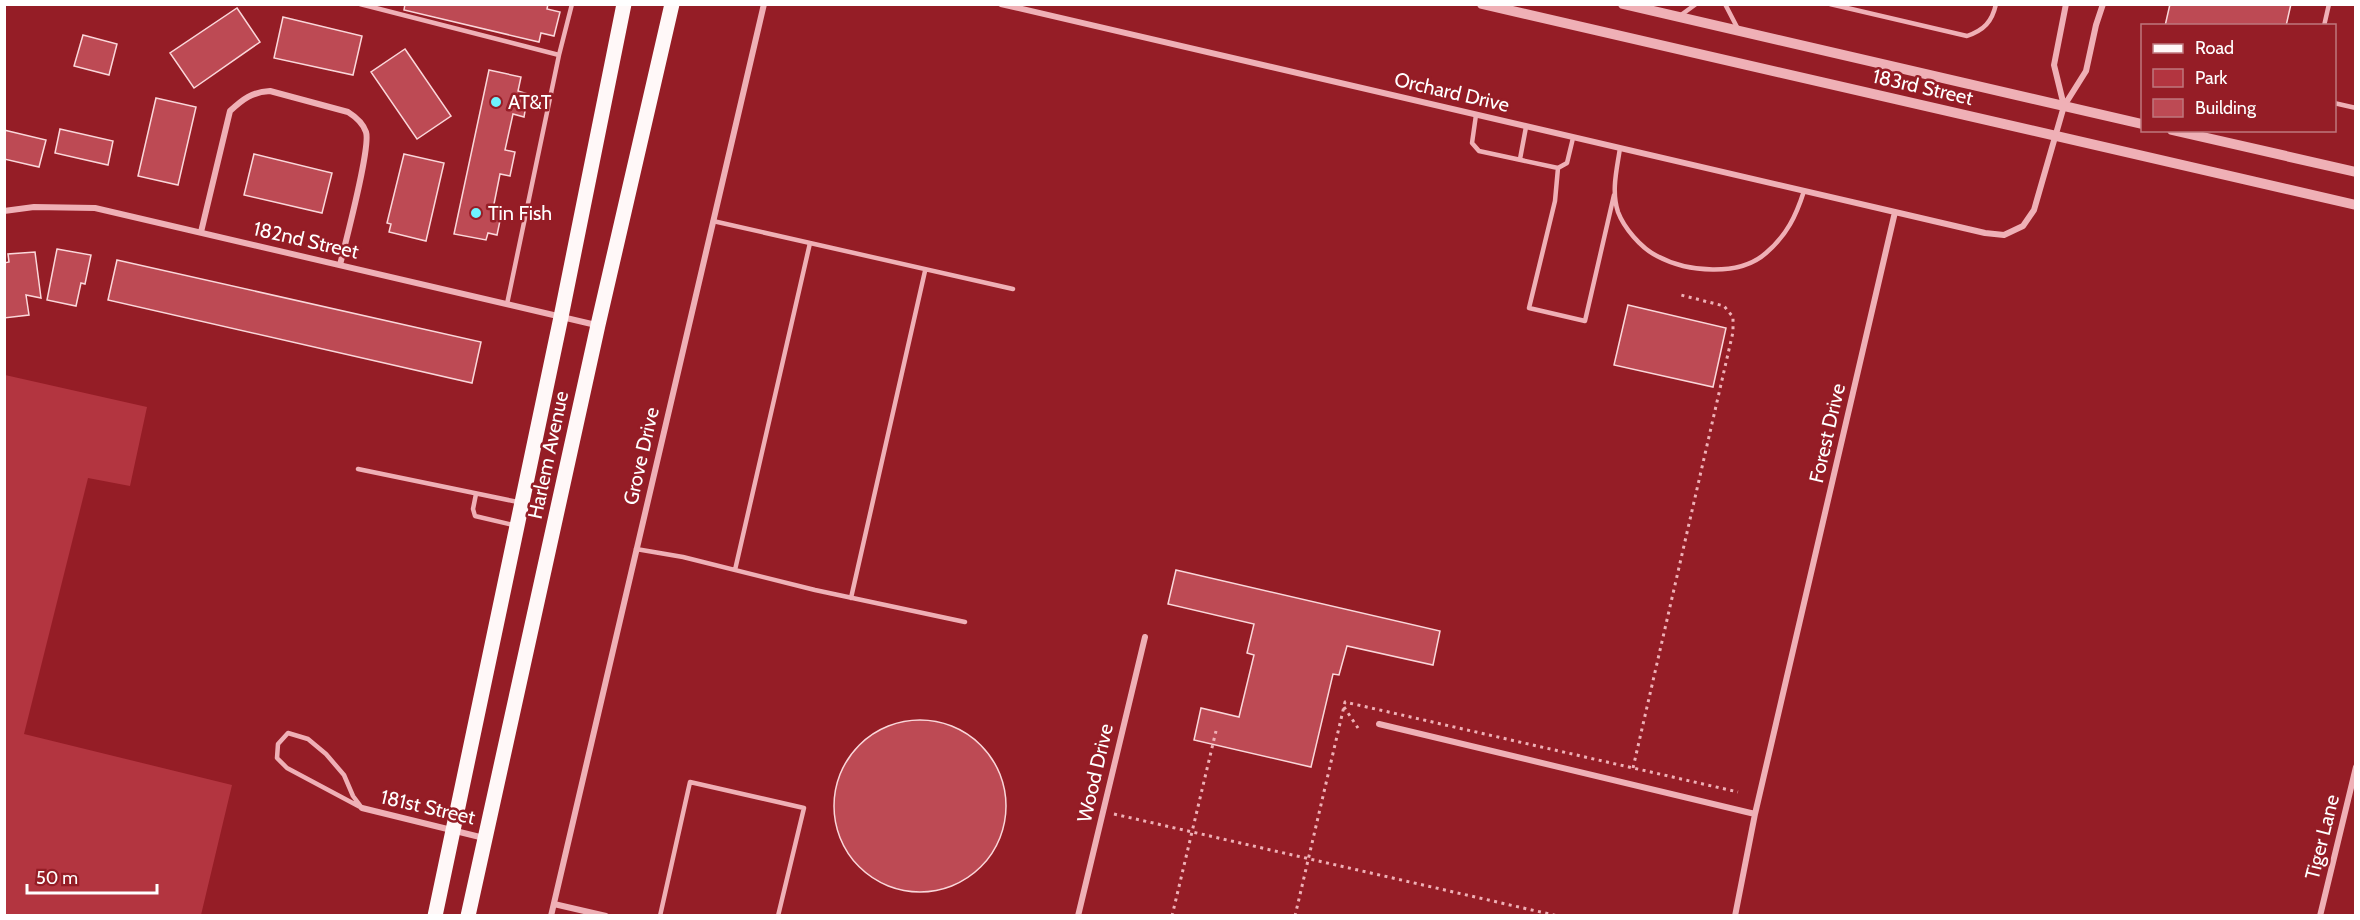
<svg xmlns="http://www.w3.org/2000/svg" width="2360" height="920" font-family="Cabin,sans-serif">
<style>
.green{fill:#b33540}
.building{fill:#bd4a54;stroke:#fad7da;stroke-width:1.5}
.lines{fill:none;stroke-linecap:round;stroke-linejoin:round}
.path{stroke:#efb0b6;stroke-width:3;stroke-dasharray:3 4.5;stroke-linecap:butt}
.service{stroke:#efb0b6;stroke-width:4.5}
.minor{stroke:#efb0b6;stroke-width:6}
.tertiary{stroke:#efb0b6;stroke-width:10}
.primary{stroke:#fff8f8;stroke-width:15}
.poi-dot{fill:#6ff3fe;stroke:#951d26;stroke-width:2}
.labels{text-anchor:middle;dominant-baseline:central;stroke-width:5;stroke-linejoin:round;paint-order:stroke}
.street-label{font-size:20px;fill:#fff;stroke:#951d26}
.poi-label{font-size:20px;fill:#fff;stroke:#951d26;text-anchor:start}
</style>
<rect width="100%" height="100%" fill="#951d26"/>
<path class="green" d="M5,375L147,407L130,486L88,478L24,734L232,785L201,915H5Z"/>
<path class="building" d="M405,4H548L547,9L560,12L554,36L541,33L539,42L404,10Z
M2170,4H2291L2286,26H2165Z
M237,8L260,42L194,88L170,53Z
M283,17L362,36L353,75L274,58Z
M83,35L117,44L109,75L74,66Z
M405,49L451,116L417,139L371,72Z
M489,70L521,77L518,91L528,94L524,117L513,114L505,150L515,152L510,176L500,174L493,209L502,211L497,235L488,233L486,240L454,234Z
M156,98L196,107L178,185L138,176Z
M60,129L113,141L108,165L55,153Z
M4,130L46,140L39,167L4,159Z
M254,154L332,173L322,213L244,195Z
M404,154L444,163L426,241L389,232L391,224L387,223Z
M57,249L91,255L85,284L81,283L76,306L47,300Z
M35,252L41,298L26,295L29,315L4,318V263L9,262L8,254Z
M117,260L481,342L472,383L108,300Z
M1628,305L1726,328L1713,387L1614,365Z
M1176,570L1440,631L1433,665L1347,646L1339,675L1333,674L1311,767L1194,740L1201,708L1239,717L1254,655L1247,653L1254,624L1168,604Z
M834 806a86 86 0 1 1 172 0a86 86 0 1 1-172 0Z"/>
<g class="lines">
<path class="path" d="M1344,707L1358,728
M1633,768L1733,332V317L1724,306L1681,295
M1114,814L1558,916
M1172,916L1216,731
M1295,916L1345,702L1738,792"/>
<path class="service" d="M360,4L559,55L507,304
M1725,4L1738,29
M1830,4L1967,36C1984,30 1992,22 1996,4
M1681,15L1696,4
M2324,26L2329,4
M559,55L572,4
M2334,103L2356,108
M1476,115L1472,143L1479,151L1558,168L1567,163L1573,138
M1620,148C1617,169 1611,191 1618,212C1624,228 1641,248 1657,256C1687,272 1739,277 1766,253C1787,235 1796,216 1804,191
M1520,159L1526,127
M1558,168L1555,201L1529,308L1585,321L1614,195
M713,221L1013,289
M358,469L518,502
M476,494L473,509L475,516L513,525
M636,549L683,557L815,590L965,622
M735,570L810,243
M851,598L925,271
M288,733L308,739L326,754L344,775L353,796L362,808L287,768L277,758L278,744Z
M660,916L690,782L804,808L778,916"/>
<path class="minor" d="M1001,4L1895,212
M2064,106L2054,65L2066,4
M4,211L34,207L95,208L596,325
M201,232L230,111C243,99 252,92 270,91L348,112C356,117 363,123 366,132C371,147 345,244 340,265
M1379,724L1755,814
M362,808L484,838
M554,904L606,916
M551,916L764,4
M1078,916L1145,637
M1735,916L1755,814L1895,212L1985,233L2004,235L2023,226L2034,210L2064,106L2086,71L2096,25L2103,4
M2320,916L2356,767"/>
<path class="tertiary" d="M1482,4L2356,205
M1623,4L2142,124
M2172,130L2356,172"/>
<path class="primary" d="M435,916L561,317L624,4
M468,916L598,325L672,4"/>
</g>
<g class="poi-dot">
<circle cx="496" cy="102" r="6"/>
<circle cx="476" cy="213" r="6"/>
</g>
<g class="labels">
<g class="street-label">
<text transform="translate(1923 87) rotate(13)">183rd Street</text>
<text transform="translate(1452 92) rotate(13)">Orchard Drive</text>
<text transform="translate(306 240) rotate(13)">182nd Street</text>
<text transform="translate(1827 433) rotate(-77)">Forest Drive</text>
<text transform="translate(548 455) rotate(-78)">Harlem Avenue</text>
<text transform="translate(641 456) rotate(-77)">Grove Drive</text>
<text transform="translate(1095 773) rotate(-77)">Wood Drive</text>
<text transform="translate(428 807) rotate(13)">181st Street</text>
<text transform="translate(2322 837) rotate(-76)">Tiger Lane</text>
</g>
<g class="poi-label">
<text x="508" y="102">AT&amp;T</text>
<text x="488" y="213">Tin Fish</text>
</g>
</g>
<rect width="2360" height="920" fill="none" stroke="#ffffff" stroke-width="12"/>
<rect x="2141" y="24" width="195" height="108" fill="#951d26" stroke="#bf777d" stroke-width="1.5"/>
<rect x="2153" y="44" width="30" height="9" fill="#fff8f8" stroke="#bf777d" stroke-width="1.5"/>
<text x="2195" y="54" font-size="18" fill="#ffffff">Road</text>
<rect x="2153" y="69" width="30" height="18" fill="#b33540" stroke="#bf777d" stroke-width="1.5"/>
<text x="2195" y="84" font-size="18" fill="#ffffff">Park</text>
<rect x="2153" y="99" width="30" height="18" fill="#bd4a54" stroke="#bf777d" stroke-width="1.5"/>
<text x="2195" y="114" font-size="18" fill="#ffffff">Building</text>
<path d="M27 884v9h130v-9" fill="none" stroke="#ffffff" stroke-width="3"/>
<text x="36" y="884" font-size="18" fill="#ffffff" stroke="#951d26" stroke-width="4.5" paint-order="stroke">50 m</text>
</svg>
